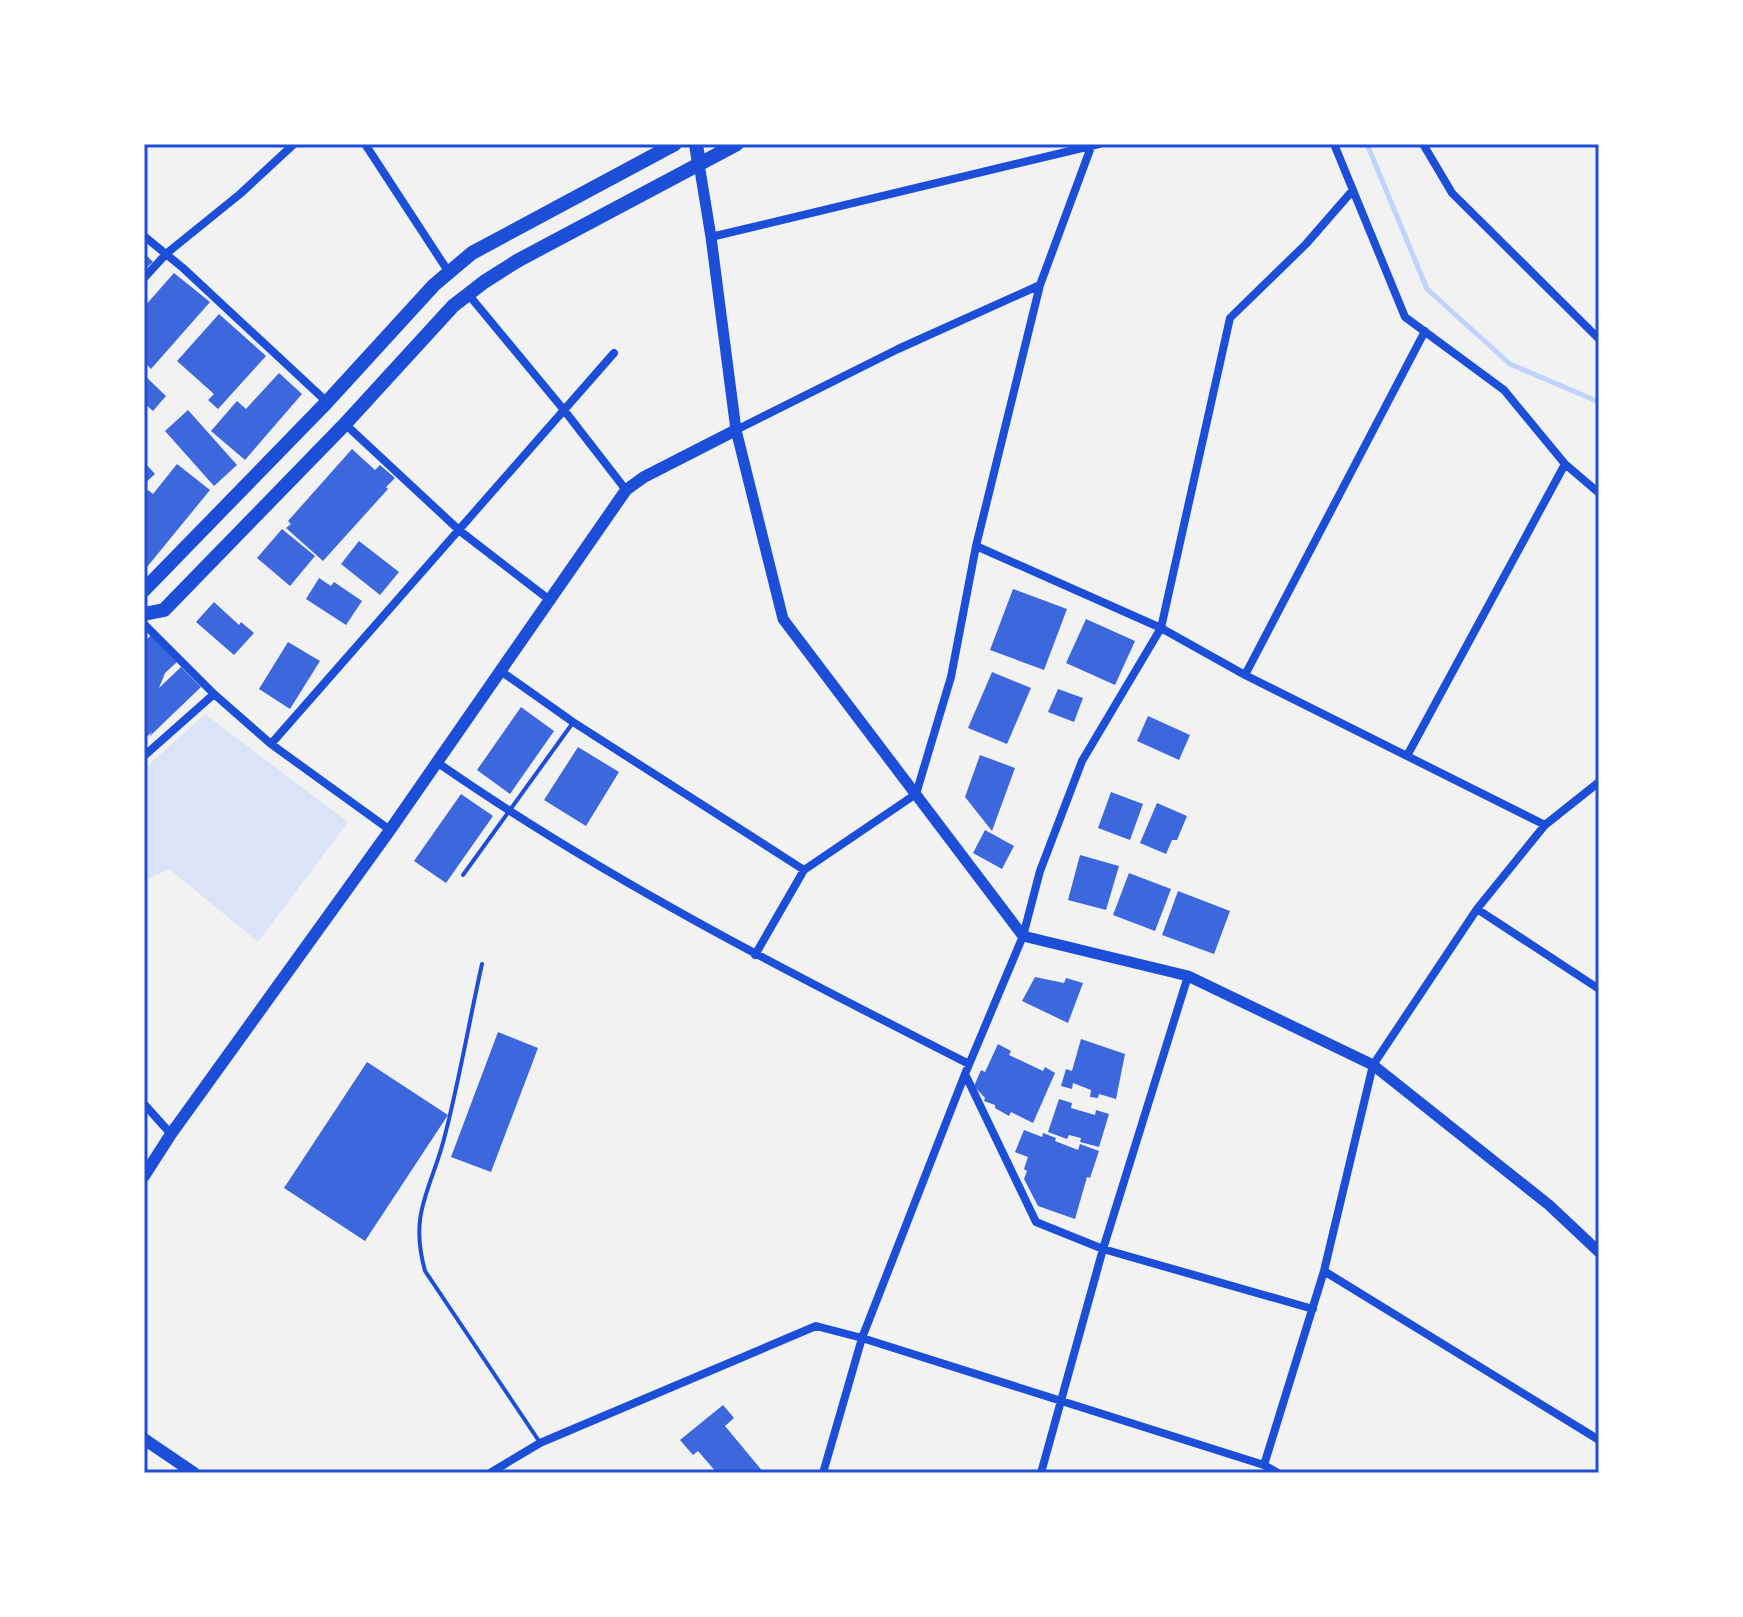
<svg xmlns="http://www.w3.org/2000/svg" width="1743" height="1617" font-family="'PT Sans Narrow',sans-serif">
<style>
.green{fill:#dbe4f7}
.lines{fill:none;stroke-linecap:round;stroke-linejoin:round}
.stream{stroke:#bfd3fe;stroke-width:5}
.building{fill:#3d67dc}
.service{stroke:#1d4ed8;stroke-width:4}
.minor{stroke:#1d4ed8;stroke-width:8}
.tertiary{stroke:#1d4ed8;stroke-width:11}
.secondary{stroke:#1d4ed8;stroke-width:12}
.primary{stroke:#1d4ed8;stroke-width:14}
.trunk{stroke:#1d4ed8;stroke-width:14}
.neatline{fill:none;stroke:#1d4ed8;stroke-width:3}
</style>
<rect width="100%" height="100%" fill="#f2f2f2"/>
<path class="green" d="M205,714L348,822L258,942L169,869L144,881V769Z"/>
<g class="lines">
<path class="stream" d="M1367,144L1427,289L1510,364L1599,402"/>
</g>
<path class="building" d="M144,253L153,262L144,270Z
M174,273L210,302L151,369L144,362V307Z
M219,314L266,356L218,409L208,400L214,394L177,361Z
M279,373L302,394L245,460L211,431L237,401L246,409Z
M144,375L166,396L153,411L144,403Z
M188,410L237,465L214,486L165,431Z
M352,449L375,470L380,465L395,478L386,487L388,489L323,561L286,528L291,524L288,521Z
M144,462L155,474L144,484Z
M177,464L210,490L147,567L144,564V495L148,490L153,494Z
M282,529L315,556L290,586L257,558Z
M359,541L399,572L380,595L341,564Z
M319,578L331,586L334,582L362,601L346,625L306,599Z
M1013,589L1067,609L1044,670L990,650Z
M214,602L239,625L241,622L254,633L234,655L196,622Z
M1086,619L1135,641L1115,685L1066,663Z
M151,635L177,662L165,673L159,688L181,667L201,687L149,737L152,732L144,739V642Z
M288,642L320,661L290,709L259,689Z
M992,672L1031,688L1007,744L968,728Z
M1058,689L1083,698L1074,722L1048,712Z
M521,707L554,731L510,794L477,770Z
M1148,716L1190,735L1179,760L1137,741Z
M578,747L619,772L586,826L544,800Z
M980,755L1015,768L992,831L965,797Z
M1111,792L1143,804L1130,840L1098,828Z
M461,794L493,816L446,883L414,861Z
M1157,803L1187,816L1177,840H1172L1166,854L1140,843Z
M985,830L1014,846L1002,869L973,853Z
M1080,855L1119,866L1106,910L1068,900Z
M1129,873L1171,889L1155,931L1113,915Z
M1178,891L1230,911L1214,954L1162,935Z
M1035,977L1064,983L1066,978L1083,983L1068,1023L1022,1001Z
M498,1032L538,1048L491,1172L451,1157Z
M1081,1039L1125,1054L1116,1099L1099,1094L1098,1098L1090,1097L1091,1090L1073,1083L1072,1089L1061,1086L1066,1069L1072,1071Z
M998,1044L1011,1051L1009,1055L1043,1071L1045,1067L1055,1073L1033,1123L1011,1112L1009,1116L995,1108V1105L984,1101L985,1098L974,1086L981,1070L985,1072Z
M367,1062L448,1115L365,1241L284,1188Z
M1059,1099L1072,1103L1071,1108L1095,1115L1096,1110L1109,1114L1099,1147L1080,1142L1081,1138L1069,1135L1067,1139L1048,1132Z
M1024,1130L1042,1137L1043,1133L1056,1138L1055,1141L1078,1150L1080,1144L1099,1151L1090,1178L1087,1177L1075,1219L1038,1206L1024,1179L1027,1171L1024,1169L1028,1157L1015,1152Z
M723,1405L734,1418L725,1426L764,1473H717L698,1451L693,1455L680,1440Z"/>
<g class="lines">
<path class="service" d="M463,875L572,724
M482,964C469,1022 459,1082 444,1139C430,1192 409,1213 425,1271L539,1441"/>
<path class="minor" d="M365,144L448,271
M1334,144L1405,317L1504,390L1565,464L1599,493
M1423,144L1452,193L1599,339
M144,236L183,268L327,402
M711,237L1099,144
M144,278L167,253L240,194L294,144
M468,294L564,410L626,490
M345,424L460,531L551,601
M736,430L898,349L1040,285
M976,546L1161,628L1245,675L1545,825L1599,782
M144,624L214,694L271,744L390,830
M502,672L573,722L804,870
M1245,675L1425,331
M271,744L614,353
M1408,754L1565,464
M144,756L214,694
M438,763C605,879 788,972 969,1064
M1477,909L1599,989
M755,955L804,870L916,794L951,677L976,546L1040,285L1091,147
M965,1074L1036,1222L1103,1249L1313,1309
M144,1104L171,1134
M1324,1271L1599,1440
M1264,1465L1324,1271L1373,1065L1477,909L1545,825
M490,1473L540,1443L816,1326L862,1338L1264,1465L1278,1473
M823,1473L862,1338L965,1074L1023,936L1040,871L1082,761L1161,628L1230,318L1306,244L1353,190
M1041,1473L1103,1249L1188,976"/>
<path class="tertiary" d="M699,164L711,237L736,430L783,619L1023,936L1188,976L1373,1065L1549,1205L1599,1252"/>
<path class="secondary" d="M144,1176L171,1134L390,830L626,490L644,477L736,430
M144,1439L194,1473"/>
<path class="primary" d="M144,590L327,402L434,285L472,253L675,144
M144,614L164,610L345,424L453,306L484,282L517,261L737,144"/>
<path class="trunk" d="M696,144L699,164"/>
</g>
<rect width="1743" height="1617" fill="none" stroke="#ffffff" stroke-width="292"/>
<rect x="146" y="146" width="1451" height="1325" class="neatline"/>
</svg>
